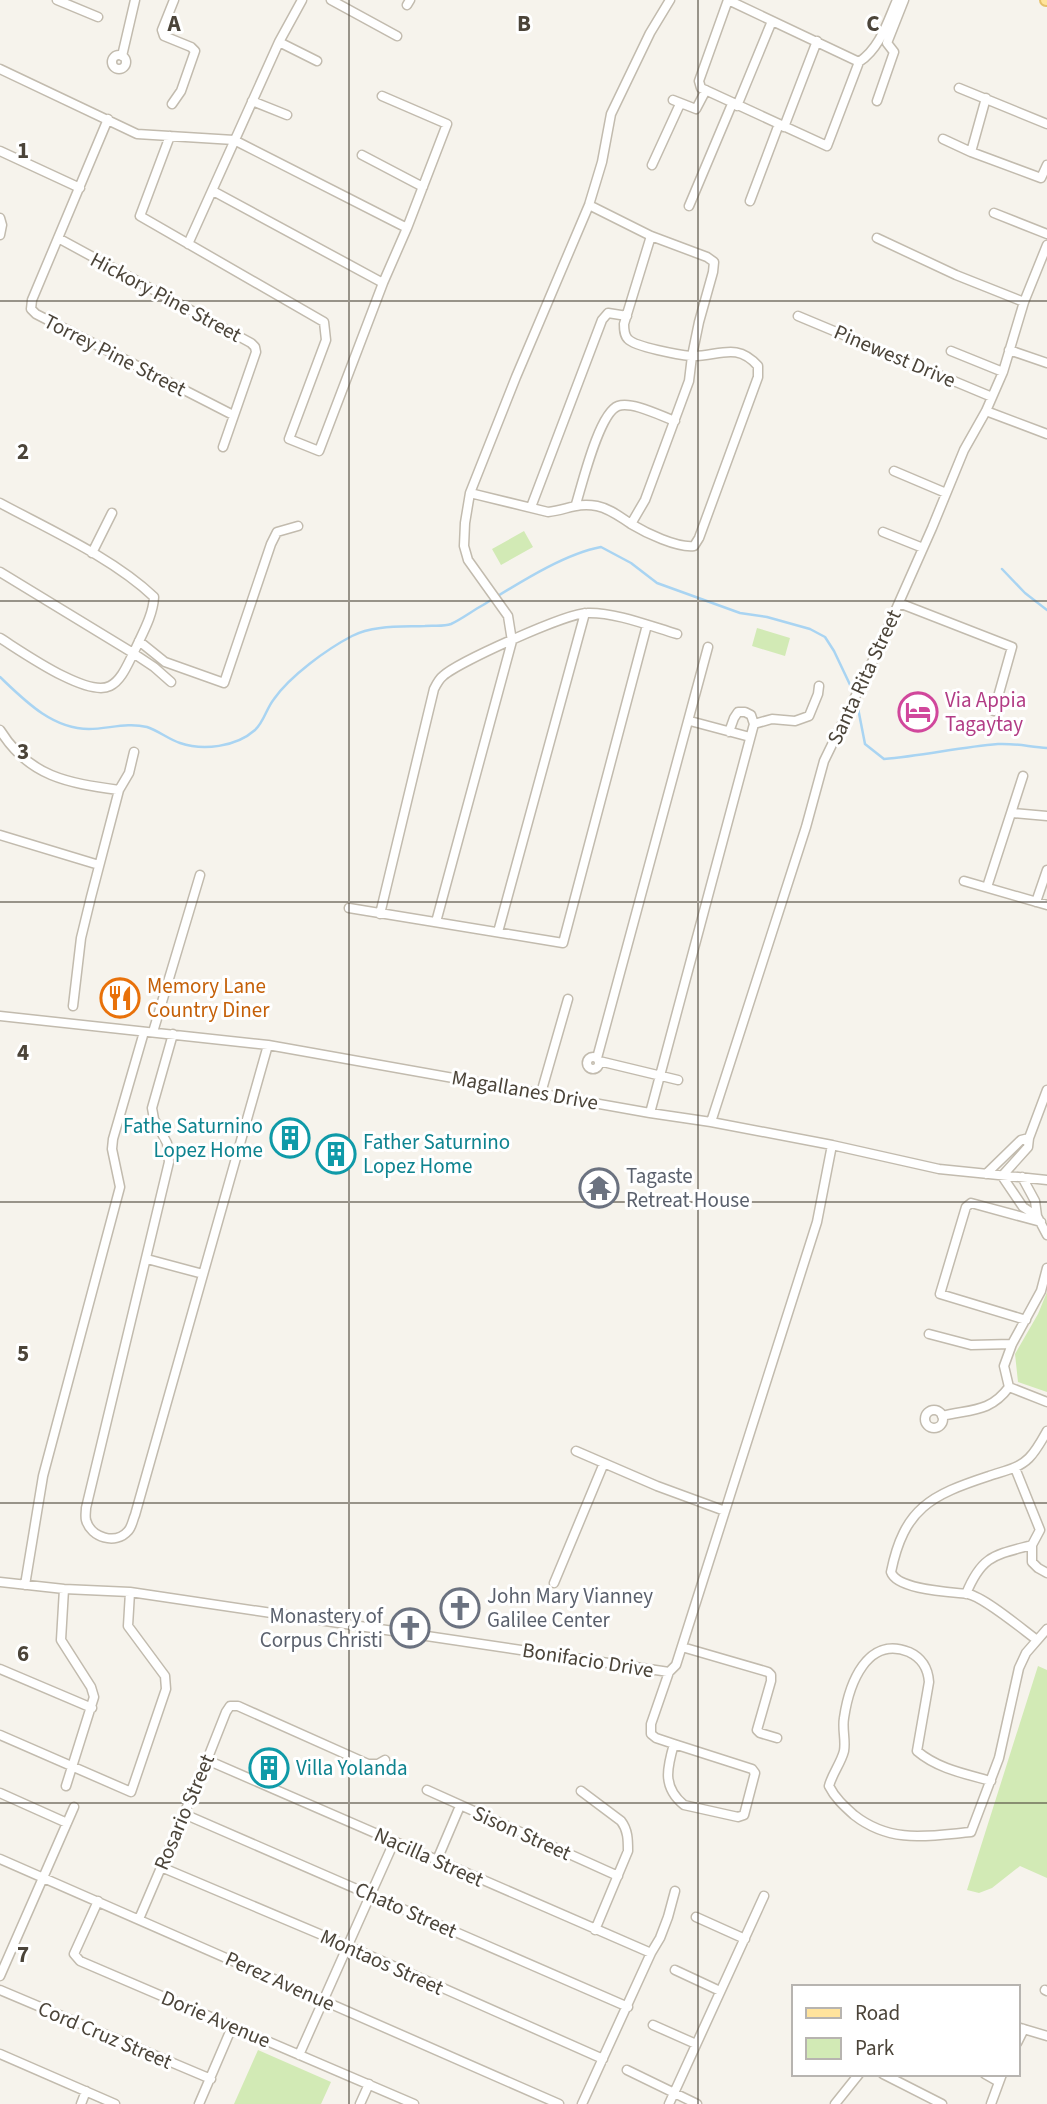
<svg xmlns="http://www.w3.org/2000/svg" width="1047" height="2104" font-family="'Source Sans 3',sans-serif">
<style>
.green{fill:#d2eab5}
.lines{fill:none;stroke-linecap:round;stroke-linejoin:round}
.stream{stroke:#a9d4f2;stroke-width:2.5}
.minor-casing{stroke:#c2bbae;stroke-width:11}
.major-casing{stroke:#e6c16a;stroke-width:14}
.minor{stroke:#fff;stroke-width:8}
.major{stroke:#ffe39c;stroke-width:10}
.grid{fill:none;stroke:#4b4439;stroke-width:2;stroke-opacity:0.55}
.labels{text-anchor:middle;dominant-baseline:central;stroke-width:6;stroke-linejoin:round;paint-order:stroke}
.street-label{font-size:21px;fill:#4b4439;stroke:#fff}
.hotel-label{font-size:21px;fill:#b23c85;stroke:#fff;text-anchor:start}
.food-label{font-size:21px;fill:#c56008;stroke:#fff;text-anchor:start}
.culture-label{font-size:21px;fill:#0d838f;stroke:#fff;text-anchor:start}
.worship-label{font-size:21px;fill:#5b616d;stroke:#fff;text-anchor:start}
.grid-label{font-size:23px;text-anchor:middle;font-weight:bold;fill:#4b4439;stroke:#fff;stroke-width:6;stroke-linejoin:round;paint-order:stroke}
</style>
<rect width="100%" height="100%" fill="#f6f3ec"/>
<path class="green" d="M524,531L533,547L501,565L492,549Z
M757,628L790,638L785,656L752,646Z
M1047,1292V1392L1018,1382L1015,1354L1038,1314Z
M1038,1666L1047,1670V1878L1020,1866L992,1888L979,1893L967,1890Z
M258,2050L331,2082L321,2104H234Z"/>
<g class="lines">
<path class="stream" d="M1002,569L1025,593L1047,610
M0,677C24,700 52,729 89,729C108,729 127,722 147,727C159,731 168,739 180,743C203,751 236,747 255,730C264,722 266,709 274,699C290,676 327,649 352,636C373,625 402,627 425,626C433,625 443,627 451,624C462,619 472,611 483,605C516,585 563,554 601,547L631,563L657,583L740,613L767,617L810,629L825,637L834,651L853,691
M857,703L865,744L884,759C922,756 960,747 998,744C1015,743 1030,747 1047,748"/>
<g class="minor-casing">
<path id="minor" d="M57,0L98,17
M331,0L397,36
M728,0L699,81L701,88L827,146L859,62C880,48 887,23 897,0
M728,0L859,62
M407,5L410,0
M279,42L317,61
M112 62a7 7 0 1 1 14 0a7 7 0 1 1-14 0Z
M122,56L135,0
M0,69L137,134L234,140L407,228
M959,88L1047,124
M673,100L696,109L706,90
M252,101L287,115
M877,101L894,52L887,43L904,0
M172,104L181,91L195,51L191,47L164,36L162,30L174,0
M737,106L772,21
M108,119L32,300L31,309L36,314L233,415
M784,127L817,41
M170,136L140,216L324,322L326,340L289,439L319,451L383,283L407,228L447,124L382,96
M943,139L971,152L1041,178L1047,165
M0,151L80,188
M971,152L986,98
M362,155L423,187
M652,165L680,104
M213,191L383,283
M750,201L779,124
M589,205L651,236L707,257L714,262L713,272L699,322L692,356L689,381L645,500L631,524
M689,206L732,104
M994,213L1047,234
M0,218L2,225L0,235
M58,238L251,343L255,347L256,352L223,447
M877,238L956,275L1024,302
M188,244L279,42L302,0
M798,316L992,397
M1009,350L1047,363
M951,351L1003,372
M986,411L1047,434
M894,471L946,493
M470,493L548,512C567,510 577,502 597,506C611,509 620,517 631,524C646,533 677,548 694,546L699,538L758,377V366C736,341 718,357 691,356C680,355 635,347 628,339C624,335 624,329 624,324L651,236
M0,503C50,530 113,558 154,597C153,616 142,634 134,652C128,663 122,680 110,686C87,698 21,651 0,638
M576,504C582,485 599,413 618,406C632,401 661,416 675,421
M531,507L602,320L608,313L627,316
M883,532L923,548
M92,553L112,513
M0,572L133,653L154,667L171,682
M899,603L1012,647L994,711
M139,641L165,662L224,683L271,544L277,532L298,526
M690,721L750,737
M0,730C29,777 68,783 119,790
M729,732L734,718L738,712H745L751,715L754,724
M1012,813L1047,816
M0,835L99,865
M964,881L1047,905
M987,887L1023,776
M1036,902L1047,870
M349,908L563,943L647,625
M380,914L434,689C436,685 439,679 443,676C458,662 567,613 587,613C615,612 650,626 677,634
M436,922L512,641L508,616L468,560L464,546L465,523L470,493L516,377L589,205L602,162L611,114L650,33L670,0
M498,932L585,613
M73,1006L81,938L91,897L119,790L129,773L134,752
M0,1016L268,1045L650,1113L711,1122L832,1145L939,1169L1047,1180
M153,1032L200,875
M173,1034L152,1108L154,1119L167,1143L169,1162L86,1508C86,1512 85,1516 86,1520C91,1538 116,1545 128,1531C132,1527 133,1519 135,1515L268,1045
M587 1063a6 6 0 1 1 12 0a6 6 0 1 1-12 0Z
M597,1058L708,647
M599,1061L678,1080
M541,1093L568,999
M650,1113L754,724L772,719L795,721L809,716L818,694L819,686
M711,1122L806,827L824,761L877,652L932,528L964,450L986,411L1003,372L1024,302L1047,245
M986,1174L1021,1140L1029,1138
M1022,1177L1035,1201L1037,1216L1047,1235
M1037,1216L1023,1207L1002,1176L1028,1147L1029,1138L1047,1090
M147,1259L203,1274
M1047,1268L1041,1291L1012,1344L1004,1366L1009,1387L1047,1402
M1026,1320L940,1294L966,1207L971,1203L1041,1222
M929,1334L971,1345L1012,1344
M925 1419a9 9 0 1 1 18 0a9 9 0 1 1-18 0Z
M942,1416C970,1409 990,1413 1009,1387
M576,1451L657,1486L725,1511
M1015,1468L1040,1530L1032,1545V1562L1038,1568L1047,1573
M0,1582L64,1589L130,1592L669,1672L676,1665L817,1222L832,1145
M554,1583L604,1463
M25,1585L43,1476L120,1187L112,1149L113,1139L144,1032
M64,1589L61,1640L91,1687L94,1697L66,1786
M966,1594C982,1555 995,1555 1032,1545
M1037,1640C1022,1629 984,1597 968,1594C951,1592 897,1590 891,1572C904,1508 931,1495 989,1476C1003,1471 1018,1469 1029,1458C1036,1451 1042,1440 1047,1431
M682,1647L768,1672L771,1675V1681L757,1730L760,1733L777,1738
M0,1669L92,1708
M669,1672L651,1724V1734L656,1738L674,1744L752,1769L755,1773L744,1815L738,1817L684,1805C662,1787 667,1768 674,1744
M0,1735L131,1792L166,1689L165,1676L128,1626L130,1592
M207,1760L651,1953
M991,1781C966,1774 938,1769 917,1751L929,1682C928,1668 922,1658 909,1652C867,1635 849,1684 844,1718C842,1729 846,1740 844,1751C841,1763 832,1774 829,1786C835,1798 844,1806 854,1815C891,1844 928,1836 971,1832L999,1758L1019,1668L1026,1653L1047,1629
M427,1790L618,1876
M581,1791L621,1821C628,1830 628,1840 628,1851L595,1930
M0,1793L67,1823
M184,1814L628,2007
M0,1859L559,2104
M437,1860L460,1806
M161,1867L348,1946L603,2059
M98,1901L74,1954L80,1961L414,2104
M696,1917L745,1939
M139,1919L207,1760L226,1712L230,1706H238L368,1764H378L385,1760
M675,1970L720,1991
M0,1976L74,1807
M0,1990L211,2079
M1045,1990L1047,1991
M653,2025L696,2044
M1017,2027L1047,2036
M1017,2043L1024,2029
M0,2054L115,2104
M299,2055L394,1842
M627,2070L697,2104
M883,2074L942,2104
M985,2074L999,2082
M81,2104L86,2091
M199,2104L232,2027
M360,2104L369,2084
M582,2104L651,1953L660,1938L668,1917L675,1891
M669,2104L764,1896
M835,2104L859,2074
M991,2104L1002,2074"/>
</g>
<g class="major-casing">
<path id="major" d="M1046,0H1047"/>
</g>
<use href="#minor" class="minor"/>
<use href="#major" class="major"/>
</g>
<path class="grid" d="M349,0V2104M698,0V2104M0,301H1047M0,601H1047M0,902H1047M0,1202H1047M0,1503H1047M0,1803H1047"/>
<defs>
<g id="hotel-ring" transform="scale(2.0125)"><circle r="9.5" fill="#fff" stroke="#d1479c" stroke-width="1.5"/><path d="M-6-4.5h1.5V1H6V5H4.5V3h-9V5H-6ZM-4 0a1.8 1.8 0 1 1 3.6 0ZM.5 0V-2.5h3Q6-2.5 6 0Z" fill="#d1479c"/></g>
<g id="restaurant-ring" transform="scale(2.0125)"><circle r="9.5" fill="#fff" stroke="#e8710a" stroke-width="1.5"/><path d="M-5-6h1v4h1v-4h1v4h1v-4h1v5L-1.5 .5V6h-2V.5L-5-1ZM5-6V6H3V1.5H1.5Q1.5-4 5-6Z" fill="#e8710a"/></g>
<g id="building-ring" transform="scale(2.0125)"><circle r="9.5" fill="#fff" stroke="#0f9aa8" stroke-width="1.5"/><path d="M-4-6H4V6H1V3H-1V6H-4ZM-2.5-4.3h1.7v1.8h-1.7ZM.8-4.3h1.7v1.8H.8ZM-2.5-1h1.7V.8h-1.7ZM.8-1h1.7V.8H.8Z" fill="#0f9aa8"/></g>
<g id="temple-ring" transform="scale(2.0125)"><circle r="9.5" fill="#fff" stroke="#6b7280" stroke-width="1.5"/><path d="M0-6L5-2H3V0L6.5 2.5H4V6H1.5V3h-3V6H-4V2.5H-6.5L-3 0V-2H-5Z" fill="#6b7280"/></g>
<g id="church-ring" transform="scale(2.0125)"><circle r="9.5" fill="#fff" stroke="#6b7280" stroke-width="1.5"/><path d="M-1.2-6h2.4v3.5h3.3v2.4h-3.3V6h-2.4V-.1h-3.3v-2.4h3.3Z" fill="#6b7280"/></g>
</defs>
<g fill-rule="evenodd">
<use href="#hotel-ring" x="918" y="712"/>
<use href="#restaurant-ring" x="120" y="998"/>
<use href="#building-ring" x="290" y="1138"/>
<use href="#building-ring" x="336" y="1154"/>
<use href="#temple-ring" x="599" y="1188"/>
<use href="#church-ring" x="460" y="1608"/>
<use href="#church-ring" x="410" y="1628"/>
<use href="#building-ring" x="269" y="1768"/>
</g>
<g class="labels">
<g class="street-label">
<text transform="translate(166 297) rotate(28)">Hickory Pine Street</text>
<text transform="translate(115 355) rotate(27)">Torrey Pine Street</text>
<text transform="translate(895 356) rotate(23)">Pinewest Drive</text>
<text transform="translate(864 677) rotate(-65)">Santa Rita Street</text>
<text transform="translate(525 1090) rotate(10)">Magallanes Drive</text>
<text transform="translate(588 1660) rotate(9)">Bonifacio Drive</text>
<text transform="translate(184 1812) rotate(-67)">Rosario Street</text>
<text transform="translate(522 1833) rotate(24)">Sison Street</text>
<text transform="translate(429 1857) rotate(24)">Nacilla Street</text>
<text transform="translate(406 1910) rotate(24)">Chato Street</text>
<text transform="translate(382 1962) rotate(24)">Montaos Street</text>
<text transform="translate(280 1981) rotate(24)">Perez Avenue</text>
<text transform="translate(216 2019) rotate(23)">Dorie Avenue</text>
<text transform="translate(105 2035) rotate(23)">Cord Cruz Street</text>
</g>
<g class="hotel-label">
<text x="945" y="700">Via Appia<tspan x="945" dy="24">Tagaytay</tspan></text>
</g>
<g class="food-label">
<text x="147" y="986">Memory Lane<tspan x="147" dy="24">Country Diner</tspan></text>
</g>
<g class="culture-label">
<text x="263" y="1126" text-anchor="end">Fathe Saturnino<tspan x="263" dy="24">Lopez Home</tspan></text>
<text x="363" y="1142">Father Saturnino<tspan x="363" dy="24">Lopez Home</tspan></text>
<text x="296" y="1768">Villa Yolanda</text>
</g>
<g class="worship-label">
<text x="626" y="1176">Tagaste<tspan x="626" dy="24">Retreat House</tspan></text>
<text x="487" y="1596">John Mary Vianney<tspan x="487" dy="24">Galilee Center</tspan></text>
<text x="383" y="1616" text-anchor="end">Monastery of<tspan x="383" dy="24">Corpus Christi</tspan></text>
</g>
</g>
<g class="grid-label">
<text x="174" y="31">A</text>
<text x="524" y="31">B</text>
<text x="873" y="31">C</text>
<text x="23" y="158">1</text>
<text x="23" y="459">2</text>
<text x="23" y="759">3</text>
<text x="23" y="1060">4</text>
<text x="23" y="1361">5</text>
<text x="23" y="1661">6</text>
<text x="23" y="1962">7</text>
</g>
<rect x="792" y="1985" width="228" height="91" fill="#ffffff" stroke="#b7b4b0" stroke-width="2"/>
<rect x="806" y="2008" width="35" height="10" fill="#ffe39c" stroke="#b7b4b0" stroke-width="2"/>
<text x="855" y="2020" font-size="21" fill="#4b4439">Road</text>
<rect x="806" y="2038" width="35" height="21" fill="#d2eab5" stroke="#b7b4b0" stroke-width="2"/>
<text x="855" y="2055" font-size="21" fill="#4b4439">Park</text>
</svg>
